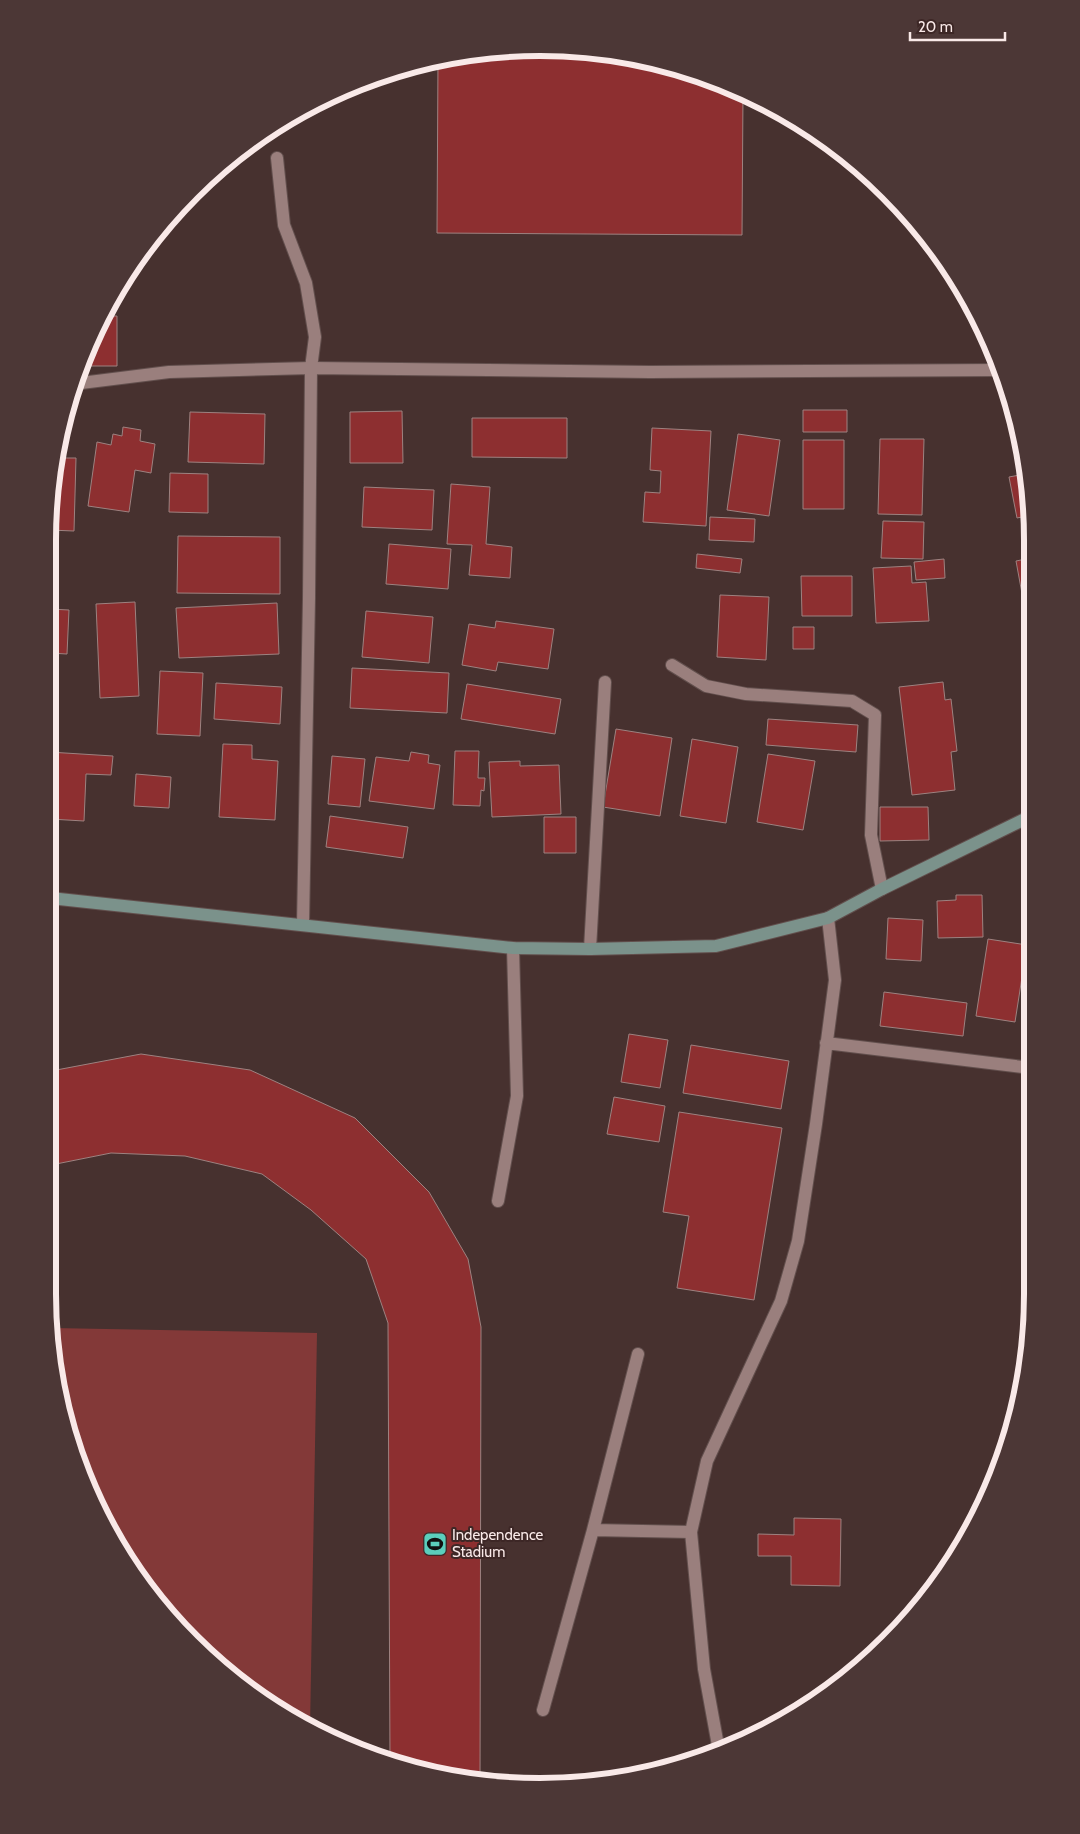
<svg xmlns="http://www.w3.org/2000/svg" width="1080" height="1834" font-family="Cabin,sans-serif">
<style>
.green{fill:#833938}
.building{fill:#8d2f30;stroke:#9d8280}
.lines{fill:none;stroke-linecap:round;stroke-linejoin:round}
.lane-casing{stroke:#624f4d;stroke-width:14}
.street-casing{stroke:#624f4d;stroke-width:14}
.secondary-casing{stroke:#624f4d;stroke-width:14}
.lane{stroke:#9a7f7d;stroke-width:12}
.street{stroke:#9a7f7d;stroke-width:12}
.secondary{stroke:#7b928b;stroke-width:12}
.labels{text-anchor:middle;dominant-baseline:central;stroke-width:4;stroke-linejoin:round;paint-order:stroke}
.poi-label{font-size:15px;fill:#f9e9e8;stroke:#3d2726;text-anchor:start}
.rim{fill:none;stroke:#f9e9e8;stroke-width:6}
</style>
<rect width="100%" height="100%" fill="#47312f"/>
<path class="green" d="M52,1328L317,1333L310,1729L266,1703L192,1642L149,1594L98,1512L74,1452L52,1359Z"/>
<path class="building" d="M540,48L636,57L728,85L743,93L742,235L437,233L438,59Z
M148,246L147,261H135Z
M106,316H117V366H81Z
M803,410H847V432H803Z
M402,411L403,463H350V412Z
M190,412L265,414L264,464L188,462Z
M472,418H567V458L472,457Z
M123,427L141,430L140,441L155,444L151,473L135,470L129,512L88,506L97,442L111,445L113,434L122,436Z
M652,428L711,431L706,526L643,522L645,492L660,493L661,471L650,470Z
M738,434L780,440L769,516L727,510Z
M880,439H924L922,515L878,514Z
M803,440H844V509H803Z
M59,458H76L74,531L49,530V508Z
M170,473L208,474V513L169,512Z
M1025,474L1031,515L1017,518L1009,477Z
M451,484L490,487L486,544L512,547L510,578L469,575L472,545L447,544Z
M364,487L434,490L432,530L362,527Z
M710,517L755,519L754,542L709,540Z
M883,521L924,522L923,559L881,558Z
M178,536L280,537V594L177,593Z
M389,544L451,549L448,589L386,584Z
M697,554L742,559L740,573L696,568Z
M1031,558V609L1025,610L1016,561Z
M944,559L945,578L916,580L914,562Z
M911,566L912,583L926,582L929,621L876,623L873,568Z
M801,576H852V616H802Z
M720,595L769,597L766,660L717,657Z
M135,602L139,696L100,698L96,604Z
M277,603L279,654L179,658L176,608Z
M49,609L69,610L67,654L49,653Z
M366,611L433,617L429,663L362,657Z
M496,621L554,629L548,669L498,662L496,671L462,665L469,624L495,628Z
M793,627H814V649H793Z
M352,668L449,673L447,713L350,708Z
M160,671L203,673L200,736L157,734Z
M943,682L945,700L951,699L957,751L951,752L955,790L912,795L899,687Z
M216,683L282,687L280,724L214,719Z
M467,684L561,699L555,734L461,719Z
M768,719L858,725L856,752L766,745Z
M616,729L672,738L660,816L603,807Z
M692,739L738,747L726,823L680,816Z
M223,744L252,745V759L278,761L275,820L219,817Z
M455,751H479L478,778H485L484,791L481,790L480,806L453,805Z
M49,752L113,756L111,775L86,774L84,821L50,819Z
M411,752L429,755L428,763L440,765L434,809L369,801L376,757L409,761Z
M768,754L815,761L803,830L757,822Z
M332,756L365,759L360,807L328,804Z
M520,761V766L559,765L561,814L492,817L489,762Z
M136,774L171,777L169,808L134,806Z
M880,807H928L929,840L880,841Z
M330,816L408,827L403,858L326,847Z
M544,817H576V853H544Z
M956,895H982L983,937L938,938L937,901L956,900Z
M888,918L923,920L921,961L886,959Z
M988,939L1027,945L1015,1022L976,1016Z
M1030,958H1031V999H1028Z
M884,992L967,1003L963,1036L880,1026Z
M629,1034L668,1040L660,1088L621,1082Z
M691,1045L789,1061L781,1109L683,1093Z
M141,1054L250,1070L355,1118L429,1192L468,1259L481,1327L480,1782L412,1770L390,1761L388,1323L366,1259L311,1210L262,1174L185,1156L111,1153L51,1165V1071Z
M614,1097L665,1106L659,1142L607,1134Z
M679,1112L782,1128L754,1300L677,1288L689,1216L663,1212Z
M794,1518L841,1519L840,1586L791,1585V1556H758V1534L794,1535Z"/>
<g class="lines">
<g class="lane-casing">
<path id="lane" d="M277,158L284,225L306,283L315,337L311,368
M672,665L706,686L746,694L852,701L875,715L871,835L882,889
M590,949L605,682
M498,1201L517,1096L513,948
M638,1354L593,1530L691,1532
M543,1710L593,1530"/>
</g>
<g class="street-casing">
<path id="street" d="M73,384L169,372L311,368L650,372L1001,370
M303,925L309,598L311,368
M826,1043L1031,1068
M719,1751L704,1669L691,1532L707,1461L781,1301L798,1241L816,1124L835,980L828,918"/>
</g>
<g class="secondary-casing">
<path id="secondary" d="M50,898L513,948L590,949L716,946L828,918L882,889L1031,816"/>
</g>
<use href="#lane" class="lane"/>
<use href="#street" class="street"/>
<use href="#secondary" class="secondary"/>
</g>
<defs>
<g id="stadium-square" transform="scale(1.25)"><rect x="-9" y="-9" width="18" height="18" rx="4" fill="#5bcebc" stroke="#3d2726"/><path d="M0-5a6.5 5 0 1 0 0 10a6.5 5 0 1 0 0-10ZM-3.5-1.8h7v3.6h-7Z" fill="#111"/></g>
</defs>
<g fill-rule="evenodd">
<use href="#stadium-square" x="435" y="1544"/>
</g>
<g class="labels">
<g class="poi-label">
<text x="452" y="1535">Independence<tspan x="452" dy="17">Stadium</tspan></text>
</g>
</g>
<path d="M0 0H1080V1834H0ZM540 56H540A484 484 0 0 1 1024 540V1294A484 484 0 0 1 540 1778H540A484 484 0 0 1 56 1294V540A484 484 0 0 1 540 56Z" fill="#4c3736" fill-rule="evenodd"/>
<path class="rim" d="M540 56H540A484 484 0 0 1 1024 540V1294A484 484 0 0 1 540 1778H540A484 484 0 0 1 56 1294V540A484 484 0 0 1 540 56Z"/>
<path d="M910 32v8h95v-8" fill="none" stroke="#f9e9e8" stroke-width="2.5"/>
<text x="918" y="32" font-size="15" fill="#f9e9e8" stroke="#3d2726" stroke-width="4" paint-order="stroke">20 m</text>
</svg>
